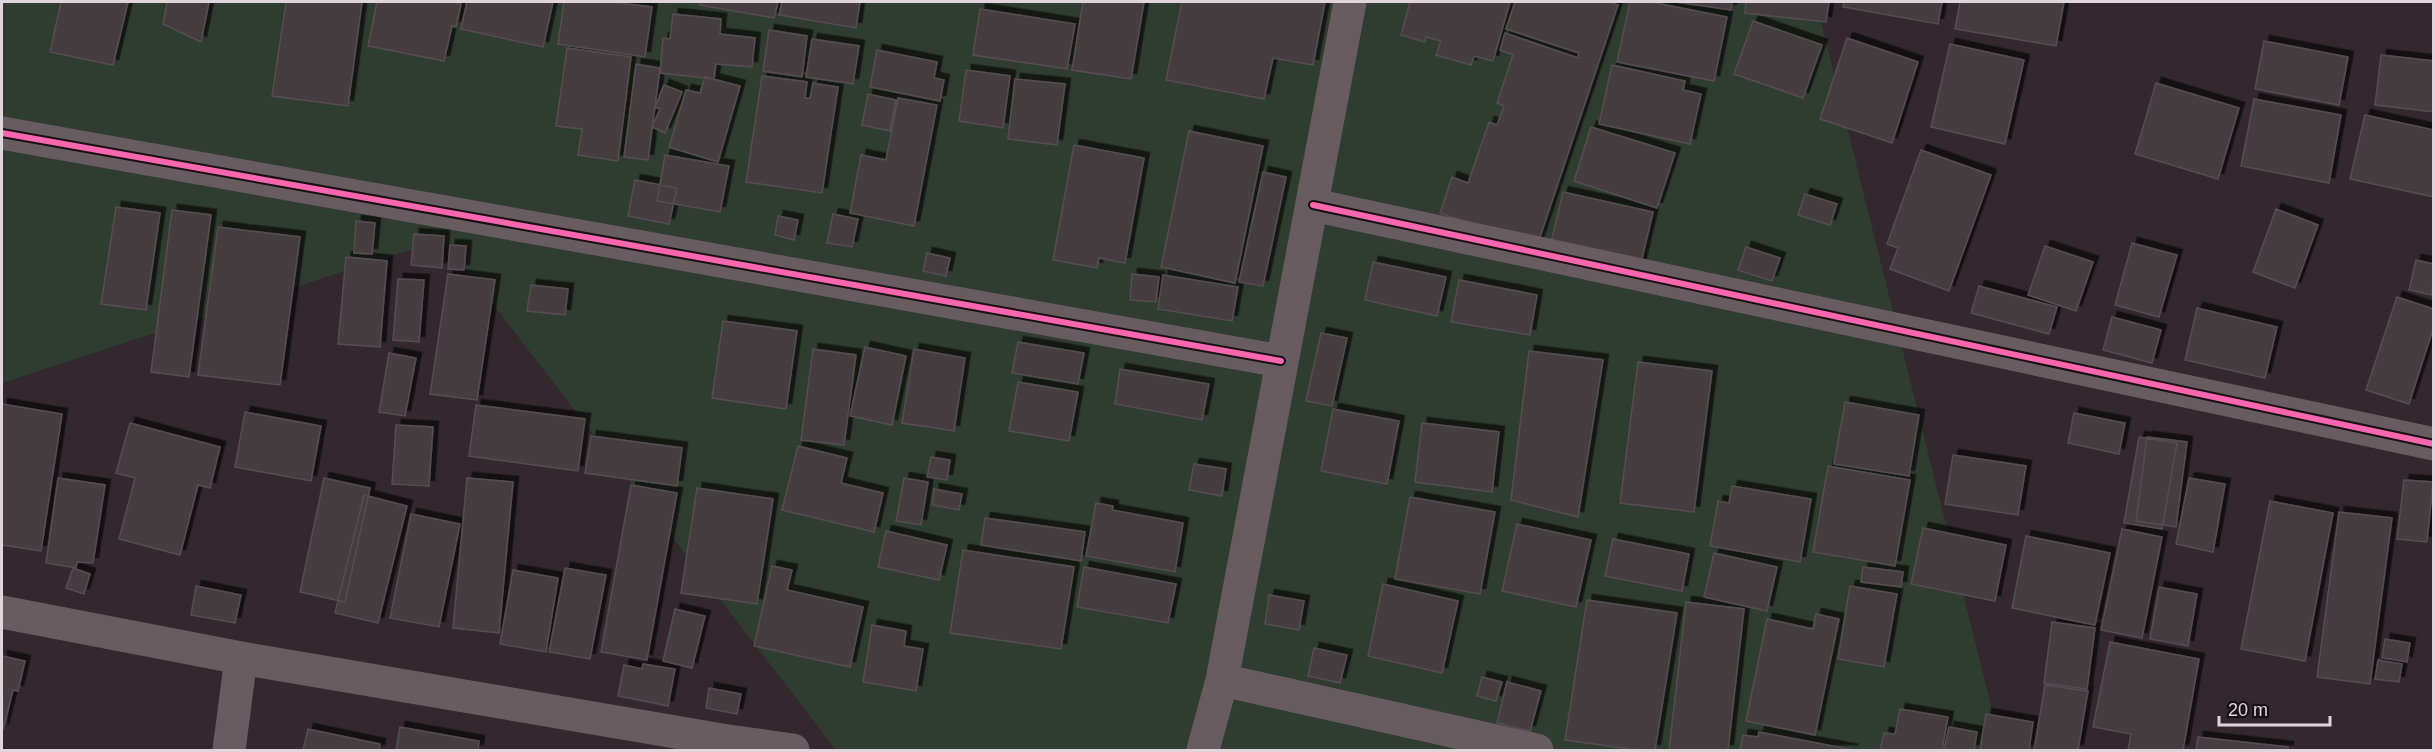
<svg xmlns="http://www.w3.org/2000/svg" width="2435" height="752" font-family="Arial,sans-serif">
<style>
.green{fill:#2f3c30}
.building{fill:#453e41;stroke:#574e52;stroke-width:1.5;filter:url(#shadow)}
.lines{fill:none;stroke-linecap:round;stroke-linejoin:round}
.street{stroke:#685c61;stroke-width:33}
.cycleway-casing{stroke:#181114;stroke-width:10}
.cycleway{stroke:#f766af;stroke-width:6}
</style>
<defs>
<filter id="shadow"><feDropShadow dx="5.5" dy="-5.5" stdDeviation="0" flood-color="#0009"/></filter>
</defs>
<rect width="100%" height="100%" fill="#32282d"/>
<path class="green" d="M2,2H1816L2002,750H836L443,239L2,383Z"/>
<path class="building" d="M61,2H128L113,65L50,52Z
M167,2H209L201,42L163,24Z
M286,2H362L348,106L272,96Z
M377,2H456V3L461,4L456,27L452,26L444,61L368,46Z
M467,2H553L543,47L461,29Z
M564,2H611L652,7L645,57L558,44Z
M700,2H778L774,18L700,5Z
M782,2H860L856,28L779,15Z
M1083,2H1144L1131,79L1072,70Z
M1182,2H1325L1313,65L1273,58L1264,99L1166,80Z
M1410,2H1510L1493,61L1474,56L1471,65L1436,55L1441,41L1426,37L1425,42L1401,35Z
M1515,2H1608L1618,5L1537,246L1440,213L1452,177L1468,183L1489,122L1497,125L1504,106L1497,103L1513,55L1500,50L1505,33L1578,58L1579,53L1506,29Z
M1630,2H1651L1727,17L1714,81L1617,62Z
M1676,2H1732L1731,10Z
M1746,2H1829L1826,22L1745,13Z
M1844,2H1942L1938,24L1843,7Z
M1960,2H2064L2056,46L1955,29Z
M980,9L1075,24L1067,69L973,55Z
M673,14L721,19L720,34L755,38L752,67L716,64L714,79L660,73L663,38L670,39Z
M1753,21L1822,45L1803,98L1734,74Z
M769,30L807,36L802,77L763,71Z
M1847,38L1918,62L1892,143L1820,119Z
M812,39L859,46L853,84L806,77Z
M2264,41L2348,57L2339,105L2255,89Z
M1950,44L2024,60L2005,144L1931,127Z
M567,48L631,57L618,161L578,155L582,129L556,126Z
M877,50L937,62L934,78L944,80L940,101L870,87Z
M2381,55L2434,61V112L2375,105Z
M636,64L660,68L648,160L624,157Z
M1612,65L1685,81L1683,90L1701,94L1690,144L1599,124Z
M966,70L1010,76L1003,128L959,121Z
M762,76L807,82L805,98H810L813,83L838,87L822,193L746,182Z
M705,77L740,86L718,162L669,147L686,90L700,93Z
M1015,79L1065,84L1057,145L1008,139Z
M2156,83L2239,108L2218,179L2135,154Z
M664,85L682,92L665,133L652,127L660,109L655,107Z
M868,94L896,100L890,131L862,125Z
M898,98L937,105L914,226L850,213L861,155L886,160Z
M2254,99L2341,115L2329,183L2241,166Z
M2365,115L2434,130V197L2350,179Z
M1591,127L1675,153L1657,208L1574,181Z
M1189,131L1263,146L1235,283L1161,267Z
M1074,145L1144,158L1125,263L1099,258L1097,268L1053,260Z
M1921,150L1991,175L1949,291L1890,269L1898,248L1887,244Z
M665,155L729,166L720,212L657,201Z
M1263,172L1286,177L1263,286L1239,282Z
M635,180L677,188L669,224L628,216Z
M1563,192L1653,212L1640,267L1550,247Z
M1805,194L1837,204L1830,225L1798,215Z
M116,207L160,213L146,310L101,304Z
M2276,209L2318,225L2295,288L2253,272Z
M172,210L211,215L189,377L151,372Z
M833,214L858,219L852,247L827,243Z
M778,216L798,220L794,240L775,235Z
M356,221L375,223L372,254L354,253Z
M218,227L300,237L280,385L198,375Z
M414,234L444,236L442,268L411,265Z
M2132,243L2177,255L2159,317L2115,305Z
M450,245L466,246L464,270L448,269Z
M2045,246L2093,262L2076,311L2028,295Z
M1746,247L1780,258L1772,281L1738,270Z
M927,253L950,258L946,276L923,271Z
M346,257L387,261L380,347L338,344Z
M2416,260L2434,264L2432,295L2409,290Z
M1373,262L1446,277L1437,316L1365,300Z
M448,274L495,280L477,400L430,394Z
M1132,274L1159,277L1156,302L1130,300Z
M1163,275L1238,287L1232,321L1158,309Z
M398,279L424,280L419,342L393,340Z
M1459,280L1537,295L1530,335L1451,322Z
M531,285L568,289L565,315L527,311Z
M1979,286L2057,307L2049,334L1971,313Z
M2397,297L2434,309V326L2409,404L2366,390Z
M2197,308L2277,327L2265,378L2185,360Z
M2112,317L2161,330L2152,363L2103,350Z
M723,321L797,331L786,409L712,398Z
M1321,333L1347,338L1332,406L1306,401Z
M1018,342L1084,353L1078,384L1012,373Z
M865,347L906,356L892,425L850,416Z
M813,349L856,355L844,445L801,440Z
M914,349L965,358L954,431L902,423Z
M1529,351L1603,360L1578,517L1511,500Z
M389,353L416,358L405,416L379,412Z
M1638,362L1712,371L1694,512L1620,503Z
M1120,369L1209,384L1202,420L1115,404Z
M1018,382L1078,392L1069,441L1009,431Z
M1845,402L1919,415L1909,476L1834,464Z
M2,404L62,414L41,551L2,545Z
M476,405L585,419L578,471L469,456Z
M1333,409L1399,421L1387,484L1321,471Z
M245,412L321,426L311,481L235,467Z
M2074,413L2125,423L2119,454L2068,443Z
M130,423L220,447L210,488L198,485L180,555L119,539L135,478L116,473Z
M1422,423L1499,432L1492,492L1415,482Z
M396,425L433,427L429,486L392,484Z
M591,436L682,448L677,486L585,473Z
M2139,437L2177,443L2162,529L2124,523Z
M2147,437L2187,442L2176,527L2136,521Z
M798,446L847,458L841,483L883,493L874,532L782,510Z
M1953,455L2026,466L2018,515L1945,504Z
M931,457L950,460L947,480L927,477Z
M1194,464L1226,469L1222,496L1189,490Z
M1828,466L1910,480L1895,566L1813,552Z
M58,478L105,485L93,563L77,562L76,568L46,563Z
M324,478L370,488L345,602L300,592Z
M467,478L513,482L499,633L453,628Z
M904,478L928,482L921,525L896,521Z
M2189,478L2225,484L2213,552L2176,544Z
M2404,480L2433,482L2427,542L2397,539Z
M631,485L677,493L647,660L601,652Z
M1732,486L1811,499L1800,562L1710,546L1718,501L1729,503Z
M697,488L773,499L757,604L681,593Z
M934,489L962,494L959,510L932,505Z
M364,495L407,506L378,623L335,613Z
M1410,497L1495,512L1480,594L1395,579Z
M2270,501L2333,513L2305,661L2241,649Z
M1096,503L1113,506L1112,510L1183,523L1175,572L1086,556Z
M2339,512L2392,518L2370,684L2317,677Z
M411,514L460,524L439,627L390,618Z
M985,518L1085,532L1081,561L981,545Z
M1517,524L1591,540L1576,607L1502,591Z
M1923,528L2006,545L1995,601L1911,584Z
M2122,529L2162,537L2142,638L2101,630Z
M886,531L947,545L939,580L878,567Z
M2026,536L2110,553L2095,625L2012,608Z
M1613,539L1689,554L1682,591L1605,576Z
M963,550L1074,567L1061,649L950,633Z
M1714,553L1777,567L1767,611L1704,597Z
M772,566L792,570L787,590L863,607L850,667L754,646Z
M1084,567L1176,584L1168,623L1077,607Z
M1863,567L1903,572L1901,587L1861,582Z
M73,568L90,574L84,594L66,588Z
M565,568L606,575L590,659L549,652Z
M513,570L558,578L546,652L500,644Z
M1383,584L1458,601L1442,673L1368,656Z
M196,586L241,595L235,623L191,615Z
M1850,586L1897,594L1884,667L1838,659Z
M2159,587L2197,594L2188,646L2150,639Z
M1269,595L1304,601L1299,630L1265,624Z
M1587,600L1677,613L1655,750H1637L1565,740Z
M1686,602L1744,609L1728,750H1669Z
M675,609L705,616L692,668L663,661Z
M1816,614L1839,619L1815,735L1746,721L1767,619L1813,629Z
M2052,622L2095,628L2087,689L2044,683Z
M872,625L906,631L904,646L923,649L916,691L863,682Z
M2385,639L2410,643L2407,662L2382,658Z
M2110,642L2199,659L2183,750H2128L2131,734L2093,727Z
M1314,648L1347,655L1340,683L1308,676Z
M2,656L25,661L18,691L13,690L3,730Z
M2378,660L2402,664L2399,682L2375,679Z
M643,664L675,669L668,706L618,696L624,665L642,669Z
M1482,677L1502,682L1496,701L1477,696Z
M1507,682L1541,691L1530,731L1497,723Z
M2045,685L2088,691L2078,750H2034Z
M709,688L741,694L737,714L706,708Z
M1900,709L1948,717L1942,750H1880L1884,733L1895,734Z
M1986,714L2033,722L2029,750H1980Z
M400,727L479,741L478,750H396Z
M1949,727L1977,732L1974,750H1944Z
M308,729L380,744L379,750H303Z
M1759,732L1853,750H1740L1743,735L1758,737Z
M2198,737L2288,747V750H2196Z"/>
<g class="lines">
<path class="street" d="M2,133L1281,361
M1313,205L2434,444
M2,612L241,658
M1222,680L1537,750
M229,750L241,658L728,741
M726,750L728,741L793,750
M1203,750L1222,680L1350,2"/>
<g class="cycleway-casing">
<path id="cycleway" d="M2,133L1281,361
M1313,205L2434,444"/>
</g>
<use href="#cycleway" class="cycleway"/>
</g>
<rect width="2435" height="752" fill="none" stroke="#e0d5da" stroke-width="6"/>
<path d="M2219 716v9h111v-9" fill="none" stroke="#e0d5da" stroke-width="3"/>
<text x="2228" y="716" font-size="18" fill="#e0d5da" stroke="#181114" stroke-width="4.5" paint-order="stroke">20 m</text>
</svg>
